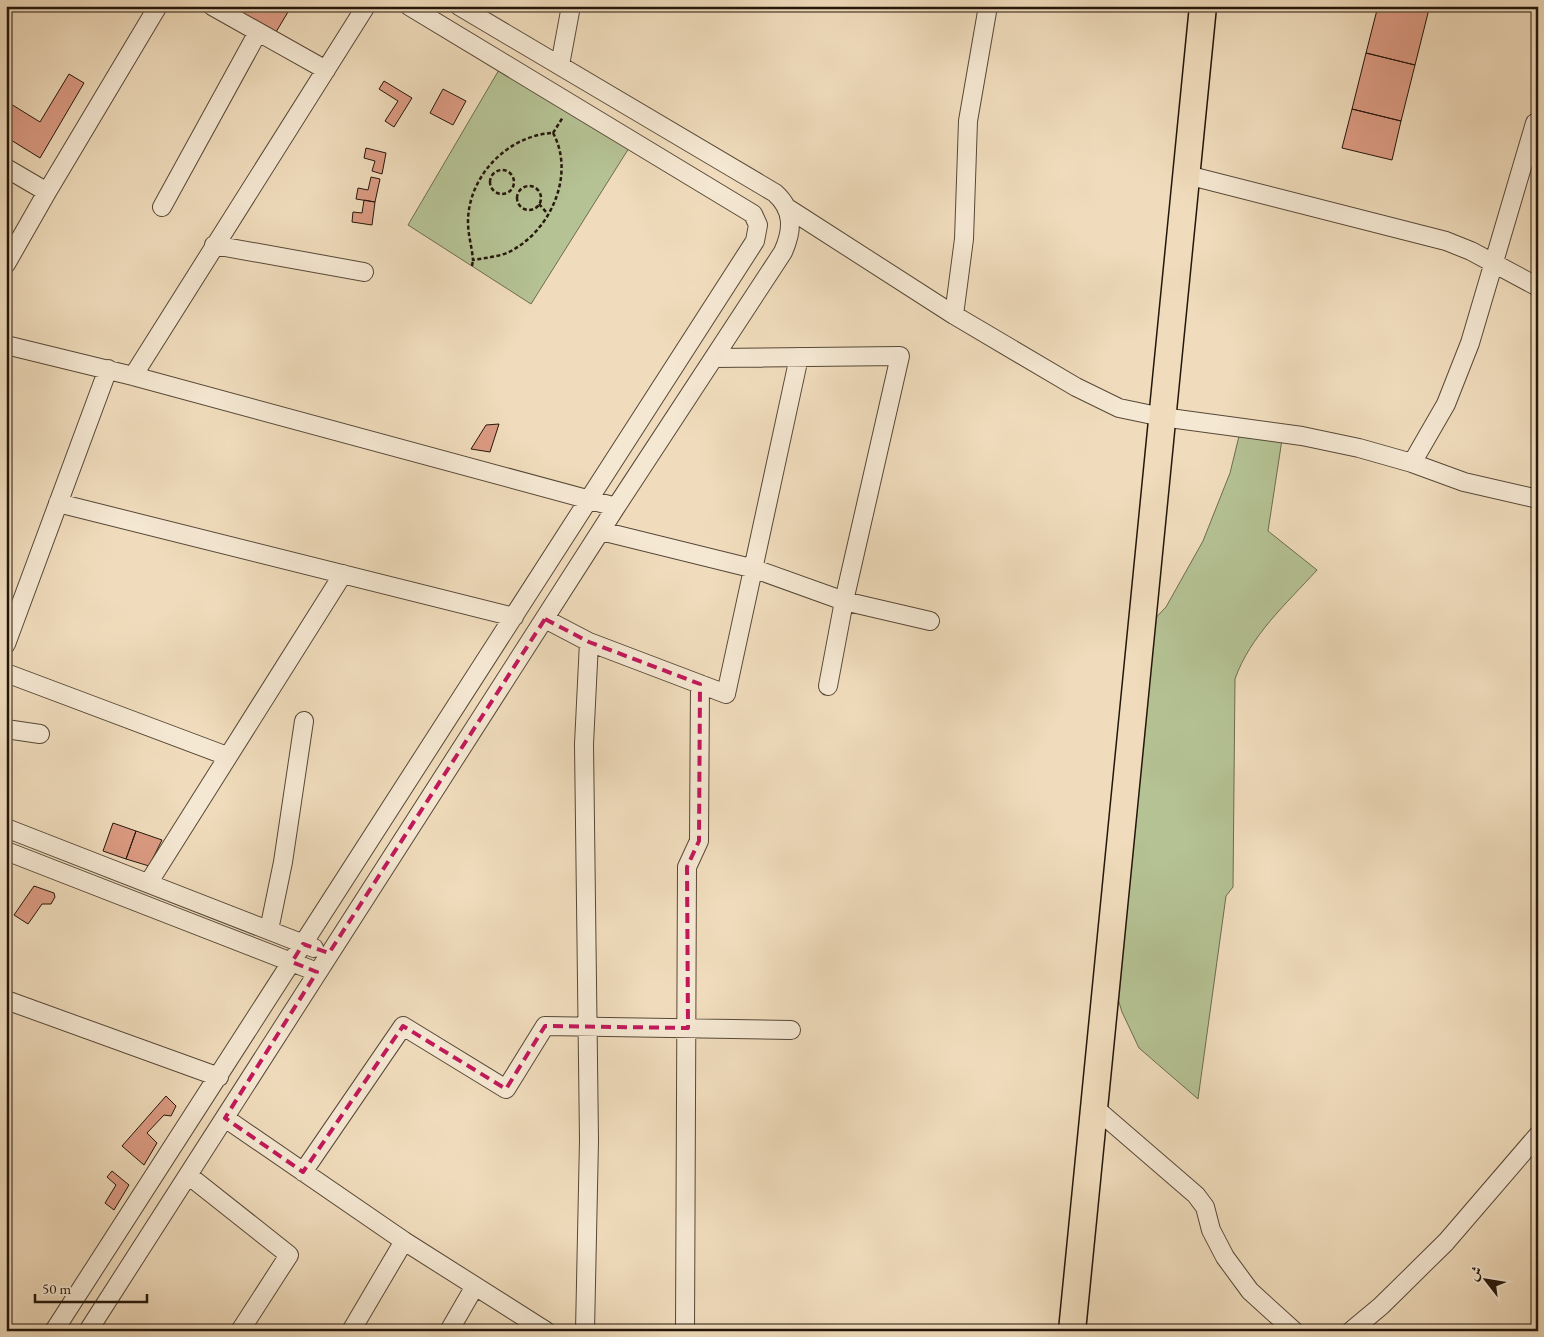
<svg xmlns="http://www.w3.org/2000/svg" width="1544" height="1337" font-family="'EB Garamond',Amiri,serif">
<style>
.green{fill:#b5c294;stroke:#6c6c50}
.building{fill:#dc9b83;stroke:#24160b}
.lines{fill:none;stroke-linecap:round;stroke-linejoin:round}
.minor-casing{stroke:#574837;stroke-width:20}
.highway-casing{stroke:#24160b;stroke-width:29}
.path{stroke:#24160b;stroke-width:2.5;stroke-dasharray:4 2.5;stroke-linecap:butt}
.minor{stroke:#f5e8d3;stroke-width:18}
.highway{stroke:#f0dcbc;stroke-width:26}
.marked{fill:none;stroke:#c2185b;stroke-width:4;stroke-dasharray:10 6;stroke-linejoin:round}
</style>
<rect width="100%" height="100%" fill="#f0dcbc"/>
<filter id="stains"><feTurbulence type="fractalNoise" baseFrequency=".004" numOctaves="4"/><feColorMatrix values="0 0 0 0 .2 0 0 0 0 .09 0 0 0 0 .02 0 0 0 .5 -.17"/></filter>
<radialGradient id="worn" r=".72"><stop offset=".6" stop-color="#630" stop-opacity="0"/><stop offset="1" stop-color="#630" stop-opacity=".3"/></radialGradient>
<path class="green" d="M503,63L634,140L531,304L408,225Z
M1241,428L1283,433L1268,531L1317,570C1287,603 1250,636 1235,679L1233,887L1226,896L1198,1099L1139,1048L1122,1012L1108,967L1142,632L1166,607L1203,541L1230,473Z"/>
<path class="building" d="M246,6H290L291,7L276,32L242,13Z
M1378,6H1420L1429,9L1415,65L1366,53Z
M1366,53L1415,65L1401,121L1352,109Z
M69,74L84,83L40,158L6,137V101L40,122Z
M384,81L412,98L394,127L385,121L398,101L379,89Z
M443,89L466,101L453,125L430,113Z
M1352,109L1401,121L1392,160L1342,148Z
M366,148L386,153L382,174L372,171L375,161L364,158Z
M371,177L380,179L375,202L356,199L358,188L368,190Z
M364,200L375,202L372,225L352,222L353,212L362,213Z
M499,424L490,452L471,449L486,425Z
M113,823L136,831L126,859L103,851Z
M136,831L162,840L149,866L126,859Z
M34,886L54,893L55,897L51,904H42L28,924L14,915Z
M166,1096L176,1106L171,1116L164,1115L147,1133L157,1143L144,1165L122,1146Z
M112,1171L129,1185L114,1210L105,1203L116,1185L107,1177Z"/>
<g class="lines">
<g class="minor-casing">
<path id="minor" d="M212,6L326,70
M560,65L571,6
M6,168L47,192
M1187,175L1446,241L1471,251L1538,287
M162,207L258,32
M789,209L954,315L1076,387L1119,408L1162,417L1302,436L1359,448L1412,463L1464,482L1538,499
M214,245L364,272
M6,264L47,192L158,6
M954,315L964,239L968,121L988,6
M6,345L133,376L616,507
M714,358L900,356L844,601L828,686
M133,376L366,6
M1412,463L1446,404L1470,343L1535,123
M58,503L514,617
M601,531L755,569L844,601L930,621
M545,619L589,642L726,694L799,357
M6,644L108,369
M6,673L227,756
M6,729L40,734
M6,828L314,948
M6,851L317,972
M149,882L343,574
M269,930L283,862L304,721
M6,1000L219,1077
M1094,1107L1196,1195L1205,1207L1211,1230L1225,1257L1250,1291L1294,1331
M225,1118L404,1241L546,1331
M303,1172L403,1026L506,1089L545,1026L791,1030
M188,1175L289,1255L240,1331
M54,1331L755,241L758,225L753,214L409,6
M88,1331L616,507L783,252C793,230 794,210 775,193L459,6
M351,1331L404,1241
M449,1331L475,1286
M585,1331L589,1140L584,744L589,642
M685,1331L687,867L699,841L700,684
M1351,1331L1381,1306L1446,1242L1538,1135"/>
</g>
<g class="highway-casing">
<path id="highway" d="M1072,1331L1203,6"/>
</g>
<path class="path" d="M553,133C576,175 550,233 507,253C496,257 485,258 473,260C472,247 468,235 468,222C468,176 508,135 553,133Z
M553,133L563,117
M490 182a12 12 0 1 1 24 0a12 12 0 1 1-24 0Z
M517 198a12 12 0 1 1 24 0a12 12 0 1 1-24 0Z
M539,204L547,213
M472,266L473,260"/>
<use href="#minor" class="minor"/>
<use href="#highway" class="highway"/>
</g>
<path class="marked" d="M545,619L589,642L700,684L699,841L687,867L688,1028L545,1026L506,1089L403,1026L303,1172L225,1118L317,972L292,962L303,944L329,953Z"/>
<rect width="1544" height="1337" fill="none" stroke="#f0dcbc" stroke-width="25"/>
<rect x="8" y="8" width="1529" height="1322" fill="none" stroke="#24160b" stroke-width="2.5"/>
<rect x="12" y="12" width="1519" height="1312" fill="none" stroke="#24160b"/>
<g transform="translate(1486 1280) rotate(301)" stroke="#f5e8d3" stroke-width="4" paint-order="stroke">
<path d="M0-4L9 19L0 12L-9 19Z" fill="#24160b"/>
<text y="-8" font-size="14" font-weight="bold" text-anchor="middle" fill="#24160b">ش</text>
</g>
<path d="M35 1294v8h112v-8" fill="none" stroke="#24160b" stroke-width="2.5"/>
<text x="42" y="1294" font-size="15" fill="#24160b" stroke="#f5e8d3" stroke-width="4" paint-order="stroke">50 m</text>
<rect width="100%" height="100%" filter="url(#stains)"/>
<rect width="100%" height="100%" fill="url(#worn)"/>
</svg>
